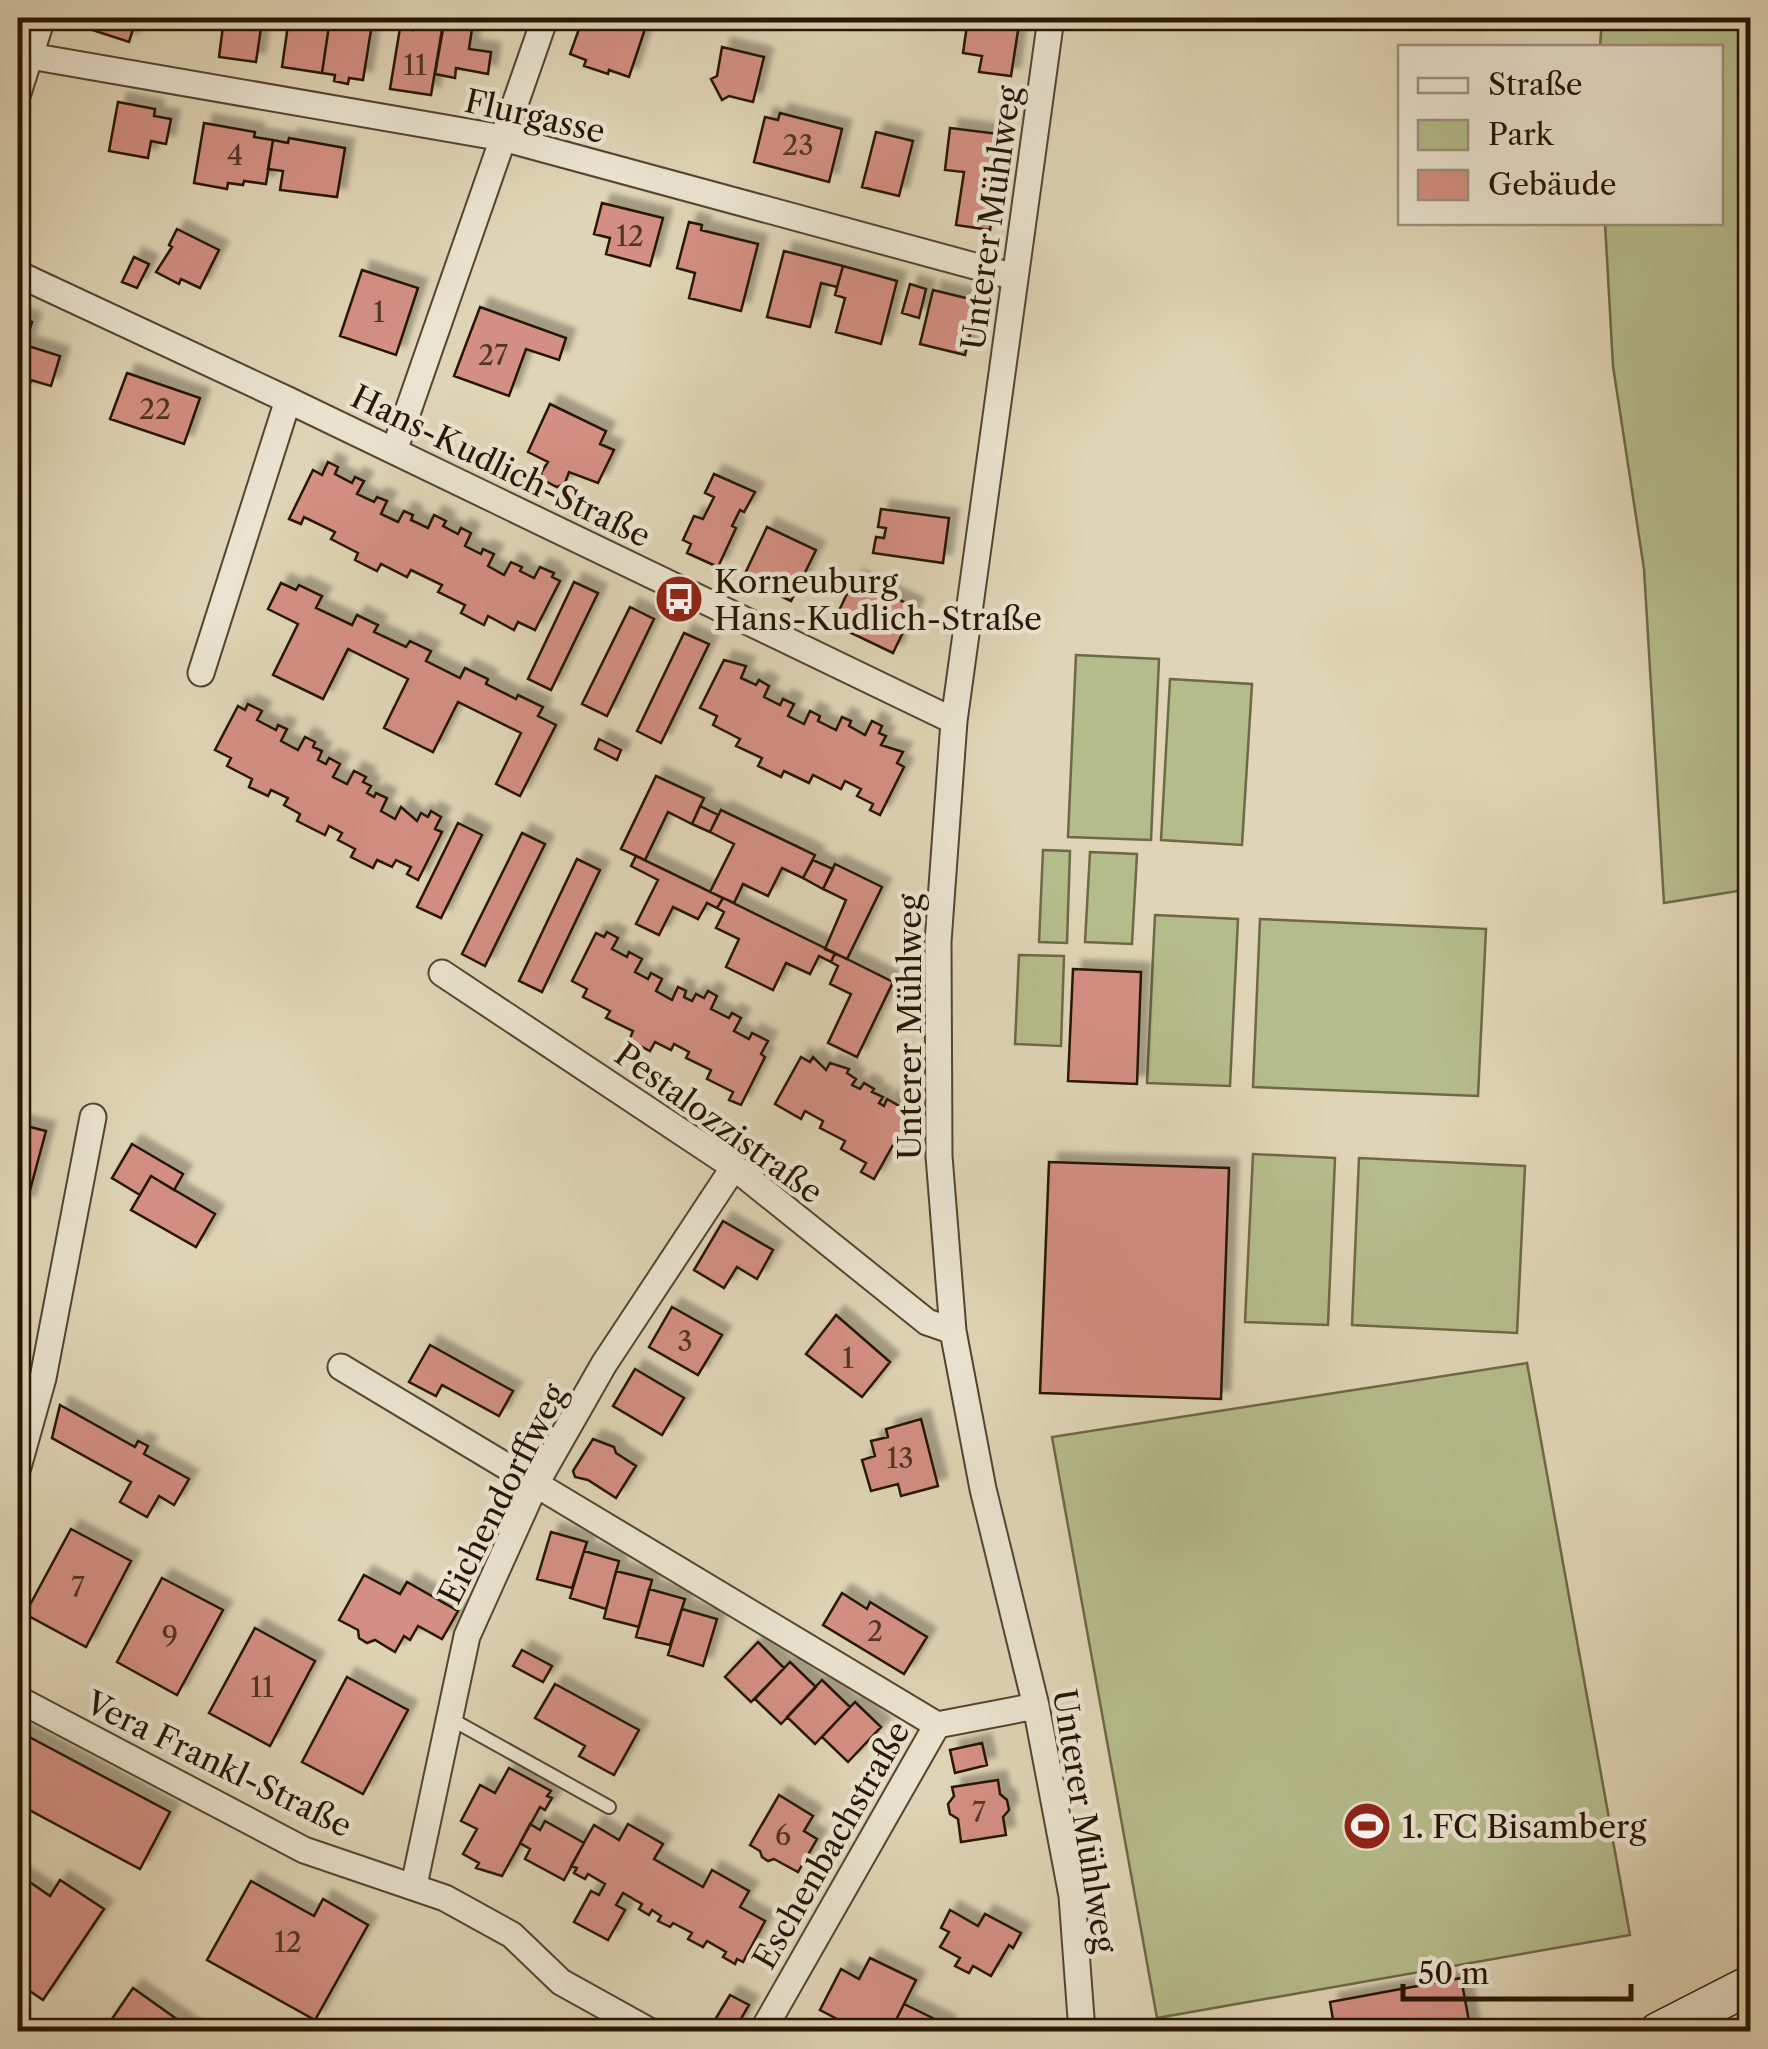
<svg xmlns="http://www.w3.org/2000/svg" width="1768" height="2049" font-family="'Libre Caslon Text',serif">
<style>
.green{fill:#b5bc8b;stroke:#6e6847;stroke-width:2.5}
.building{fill:#d38f83;stroke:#261503;stroke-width:2.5;filter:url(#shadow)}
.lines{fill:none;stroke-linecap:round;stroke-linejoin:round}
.lane-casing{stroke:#544530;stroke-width:16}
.street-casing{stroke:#544530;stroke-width:29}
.secondary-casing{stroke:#261503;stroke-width:41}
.lane{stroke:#eae3cf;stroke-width:12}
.street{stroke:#eae3cf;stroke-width:25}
.secondary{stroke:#eae3cf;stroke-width:38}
.labels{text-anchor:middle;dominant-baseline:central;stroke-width:9;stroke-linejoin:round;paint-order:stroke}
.number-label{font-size:28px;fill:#513423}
.street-label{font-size:32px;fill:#261503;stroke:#eae3cf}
.poi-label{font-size:32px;fill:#261503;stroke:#eae3cf;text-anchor:start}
</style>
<defs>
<filter id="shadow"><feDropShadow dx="9" dy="-9" stdDeviation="2.5" flood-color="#0004"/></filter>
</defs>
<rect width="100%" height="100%" fill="#dfd4b5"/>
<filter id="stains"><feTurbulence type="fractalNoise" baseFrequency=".002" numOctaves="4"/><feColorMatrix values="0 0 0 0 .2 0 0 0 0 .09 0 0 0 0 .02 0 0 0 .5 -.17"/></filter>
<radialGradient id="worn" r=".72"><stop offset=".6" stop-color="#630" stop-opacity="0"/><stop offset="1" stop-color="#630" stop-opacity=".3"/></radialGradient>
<path class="green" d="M1602,18H1750V889L1664,903L1644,569L1613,366L1605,223L1720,222V48L1600,47Z
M1076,655L1159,659L1151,840L1068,837Z
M1170,679L1252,684L1242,845L1161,840Z
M1043,850L1070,851L1067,943L1039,942Z
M1090,852L1137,854L1132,944L1085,942Z
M1155,915L1238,919L1230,1086L1147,1083Z
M1260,919L1486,929L1478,1096L1253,1087Z
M1019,955L1064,956L1061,1046L1015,1044Z
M1253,1154L1335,1158L1328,1325L1245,1322Z
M1359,1158L1525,1166L1517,1333L1352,1325Z
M1527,1363L1630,1935L1157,2018L1052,1437Z"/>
<path class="building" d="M80,18H130L136,20L129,42L77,25Z
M224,18L262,21L256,62L219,57Z
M289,18L330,19L322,73L282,67Z
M344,18H371L372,24L363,80L349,78L348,84L334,81L335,75L322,73L330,19L343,21Z
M415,18H444L431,95L390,89L400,28L413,30Z
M445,18H492L490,25L473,22L469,49L491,52L488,74L456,68L455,78L435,74Z
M583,18H612L645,29L629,77L609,70L608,74L584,66L586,60L570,54Z
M968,18L1019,24L1011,76L979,72L982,56L963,53Z
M722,47L764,57L753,102L729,96L722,100L711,79L717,76Z
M118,102L155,109L154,116L171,119L166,144L151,141L148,158L109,151Z
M780,113L842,129L829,182L754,162L765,117L778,120Z
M204,123L255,132L254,137L273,140L266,184L244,181L243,185L228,183L227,189L194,183Z
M950,128L999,134L989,192L995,193L990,230L956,225L964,172L945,170Z
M876,132L913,141L899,196L862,187Z
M289,138L345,148L337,197L280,190L283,171L268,169L273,140L288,143Z
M602,203L663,218L650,266L606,254L610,238L594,234Z
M689,222L702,225L701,230L758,244L741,311L689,298L695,273L677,268Z
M177,229L219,250L200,288L181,279L179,284L156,272L172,247L169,245Z
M784,251L843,266L837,287L821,283L810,327L767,317Z
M134,257L149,264L137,288L122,282Z
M843,266L897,281L881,344L836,332L845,298L835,295Z
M362,270L418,288L396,355L340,336Z
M910,284L926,289L919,318L902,313Z
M933,290L978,301L965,355L920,344Z
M480,307L566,338L559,360L526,349L509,396L454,376Z
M18,317L32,322L25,345L60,356L51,386L31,380L28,392L18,388Z
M127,373L200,398L184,444L110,419Z
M550,404L606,431L600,444L614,450L598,483L569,472L565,483L557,487L543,480L541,473L548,462L528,452Z
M328,462L338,467L335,474L352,483L355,477L364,481L357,494L374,502L377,497L387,501L381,514L398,522L404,511L413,515L411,520L428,528L434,515L446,521L443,526L458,534L461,528L471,533L465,546L481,554L483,549L494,554L488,566L504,575L511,562L522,567L520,571L534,578L540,567L554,573L552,577L560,581L535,630L518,622L514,630L488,616L484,625L461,613L465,605L438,592L442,585L411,570L407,577L381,564L377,571L355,560L358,553L331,539L335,532L304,517L301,524L289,519L313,470L322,475Z
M714,474L755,492L744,512L740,510L732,526L736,528L718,567L687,553L691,544L683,540L694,516L703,519L714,497L705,493Z
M881,509L949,518L943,563L873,553L876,537L884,538L886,528L878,527Z
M767,527L816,550L791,601L743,578Z
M854,579L915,607L893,653L849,632L854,623L837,615Z
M574,582L598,593L551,690L528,679Z
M281,583L296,590L299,585L322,596L316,608L352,625L357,615L378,625L374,632L406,647L410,641L431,651L426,661L460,678L465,668L488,679L486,684L516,699L518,695L543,707L538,716L556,725L520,796L496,784L521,733L458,702L433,752L384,728L408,679L348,649L323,699L273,675L298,624L268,609Z
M630,607L654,619L607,716L582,704Z
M684,633L709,644L661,743L637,731Z
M724,660L746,666L741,678L756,685L759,680L769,686L764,697L780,705L783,699L794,704L788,716L804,724L810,711L820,716L818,721L836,730L842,717L851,721L849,726L865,735L872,721L882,726L879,733L886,736L881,745L903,752L897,763L904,767L880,815L870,810L873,804L857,796L861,789L845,781L841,789L813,775L809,783L784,771L781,777L758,766L762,758L736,746L740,739L713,725L717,716L700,708Z
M248,704L262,711L257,720L276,730L278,725L287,729L281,741L298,750L305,737L315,742L313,747L322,751L318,760L326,764L329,758L340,764L333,777L347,784L354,771L366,777L363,782L371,786L367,793L374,797L376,793L387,798L381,811L395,819L401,807L417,821L421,813L428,817L431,811L441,817L435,829L442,832L418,880L407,874L411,867L396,860L392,867L377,860L373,868L351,857L355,849L338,840L342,833L329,826L325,835L297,821L300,814L284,805L288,798L271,790L268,796L249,787L252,779L227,766L231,758L215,750L238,706L245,710Z
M599,739L621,750L617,760L595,749Z
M656,776L704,798L692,824L668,812L645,860L621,849Z
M700,806L718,815L710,832L692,824Z
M721,810L815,855L803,878L782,868L768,896L743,884L734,903L710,892L734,844L710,832Z
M458,823L482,835L441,918L417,907Z
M522,833L545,844L485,966L462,954Z
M636,856L723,898L717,908L707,903L698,919L673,907L659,935L636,924L658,880L631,866Z
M577,859L600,870L542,992L519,981Z
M813,860L833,869L823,889L803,878Z
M835,864L882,887L847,959L825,949L846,900L823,889Z
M723,898L835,953L831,962L819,956L810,974L786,963L773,990L726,967L739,939L716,928L724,912L717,908Z
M607,932L618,938L612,949L627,957L629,952L642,959L635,972L648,979L651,973L662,979L656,991L672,1000L678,987L686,991L684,997L692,1001L696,994L704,998L708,991L717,996L711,1009L729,1018L732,1013L741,1018L734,1031L749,1039L752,1033L768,1041L761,1054L765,1057L741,1105L729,1100L733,1092L707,1079L711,1070L686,1058L689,1052L674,1044L671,1050L655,1042L650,1051L629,1040L633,1031L606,1018L610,1011L583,997L587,989L572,981L596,933L604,937Z
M835,953L893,982L857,1057L828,1043L851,994L830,984L838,966L831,962Z
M1073,969L1141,972L1137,1084L1068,1081Z
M801,1057L810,1062L813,1057L826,1070L830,1063L849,1069L847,1073L856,1079L852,1085L860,1089L864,1083L874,1089L872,1092L883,1097L879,1103L884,1106L887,1099L901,1107L898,1112L908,1118L874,1179L861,1172L866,1163L841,1149L845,1141L820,1128L823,1121L805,1111L801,1119L775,1104Z
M18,1124L46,1131L26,1205L18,1203Z
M132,1144L183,1174L174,1190L151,1176L140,1195L112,1178Z
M1049,1162L1229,1168L1221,1399L1040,1393Z
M151,1176L215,1214L196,1247L131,1210Z
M723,1221L773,1250L757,1279L737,1267L724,1288L694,1270Z
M672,1307L722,1335L698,1375L649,1347Z
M836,1315L890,1362L862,1397L806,1354Z
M430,1345L513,1391L499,1416L442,1385L436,1396L409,1382Z
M635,1369L684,1398L662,1435L613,1406Z
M60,1405L135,1447L138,1441L148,1446L144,1454L189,1479L174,1505L159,1496L147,1517L120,1502L131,1482L52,1438Z
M921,1419L938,1486L901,1496L898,1484L871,1491L862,1460L875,1456L871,1441L888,1437L886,1429Z
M593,1439L614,1447L616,1453L636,1466L616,1498L588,1480L575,1477L573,1471Z
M71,1529L131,1561L86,1647L25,1614Z
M551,1532L587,1542L572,1588L537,1579Z
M584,1551L619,1561L606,1609L570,1598Z
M616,1571L652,1580L639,1627L604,1618Z
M364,1575L400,1594L407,1582L458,1611L442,1639L418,1626L410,1640L404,1636L395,1652L375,1640L367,1643L359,1638L358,1630L339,1620Z
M162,1578L223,1610L177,1695L117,1662Z
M649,1589L685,1599L670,1645L636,1637Z
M842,1593L867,1609L870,1602L927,1637L904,1674L823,1625Z
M682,1609L717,1619L703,1666L668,1655Z
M255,1628L315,1661L270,1746L209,1713Z
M758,1642L784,1668L751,1702L725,1677Z
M522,1650L552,1666L543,1682L513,1666Z
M790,1662L816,1687L781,1724L755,1699Z
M347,1677L408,1710L363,1794L302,1762Z
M822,1680L850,1707L815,1744L787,1717Z
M555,1684L639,1730L614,1775L579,1756L585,1746L535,1718Z
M855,1702L881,1727L848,1762L822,1737Z
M18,1731L170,1812L140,1869L18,1804Z
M982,1743L987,1765L955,1773L950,1750Z
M509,1768L551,1791L547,1796L552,1798L545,1810L540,1807L502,1876L476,1868L479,1863L463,1854L477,1829L461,1821L480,1785L495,1793Z
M998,1780L1000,1794L1007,1800L1009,1810L1003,1817L1006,1835L961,1842L958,1819L950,1814L948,1804L954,1796L952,1787Z
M779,1795L813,1816L804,1831L817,1839L798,1872L774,1859L768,1861L762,1857L760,1851L750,1845Z
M545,1821L584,1843L564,1880L525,1859L530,1849L520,1843L530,1824L540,1830Z
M628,1824L663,1844L654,1859L703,1887L712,1870L749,1891L740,1907L765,1921L743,1962L737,1959L735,1964L723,1957L726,1952L707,1941L703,1947L688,1939L692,1933L673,1923L670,1927L658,1921L661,1916L652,1910L649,1915L639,1909L642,1904L623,1893L616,1905L625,1910L608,1940L574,1922L591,1891L599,1895L605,1884L588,1874L585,1879L574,1873L577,1868L571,1866L594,1825L619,1840Z
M18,1874L50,1896L60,1880L104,1909L43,2000L18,1983Z
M251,1881L314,1916L323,1899L368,1925L315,2020L207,1960Z
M950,1910L978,1926L985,1914L1021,1933L1013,1948L1009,1945L991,1976L973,1966L969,1973L955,1966L960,1958L940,1947L949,1932L941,1928Z
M870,1958L916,1980L890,2032H831L837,2019L820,2010L841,1969L859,1979Z
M1461,1978L1471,2032H1335L1330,2002Z
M133,1988L195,2032H103Z
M730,1995L749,2005L735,2029L716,2018Z
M904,2004L947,2025L944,2032H890Z"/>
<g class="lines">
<g class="lane-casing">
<path id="lane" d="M451,1719L609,1807"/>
</g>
<g class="street-casing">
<path id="street" d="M1051,18L954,721L938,942L939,1156L953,1331L983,1489L1036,1706L1072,1896L1082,2032
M30,56L503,138L1015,277
M18,93L42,18
M18,274L288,400L954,721
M394,451L545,18
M201,673L288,400
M442,973L734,1167L927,1322L953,1331
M341,1367L937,1725
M18,1467L43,1378L93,1117
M18,1699L304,1850L445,1898L512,1935L561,1982L651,2032
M414,1885L467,1636L535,1485L604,1364L734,1167
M762,2032L937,1725L1036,1706"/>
</g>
<g class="secondary-casing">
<path id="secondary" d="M1658,2032L1750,1985"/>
</g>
<use href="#lane" class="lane"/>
<use href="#street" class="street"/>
<use href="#secondary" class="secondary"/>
</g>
<defs>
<g id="bus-disc" transform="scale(2.5)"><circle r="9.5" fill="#8f2418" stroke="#eae3cf"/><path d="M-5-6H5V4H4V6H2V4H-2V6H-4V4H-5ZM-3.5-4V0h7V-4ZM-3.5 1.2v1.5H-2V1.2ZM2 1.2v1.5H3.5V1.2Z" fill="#fff"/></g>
<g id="stadium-disc" transform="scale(2.5)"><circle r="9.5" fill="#8f2418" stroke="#eae3cf"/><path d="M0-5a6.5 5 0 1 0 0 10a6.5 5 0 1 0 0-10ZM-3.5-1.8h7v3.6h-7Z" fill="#fff"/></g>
</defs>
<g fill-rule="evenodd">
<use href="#bus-disc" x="679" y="599"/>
<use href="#stadium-disc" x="1367" y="1826"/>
</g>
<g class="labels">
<g class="number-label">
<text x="415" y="65">11</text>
<text x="798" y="145">23</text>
<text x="235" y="155">4</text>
<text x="630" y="236">12</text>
<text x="379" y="312">1</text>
<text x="493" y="355">27</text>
<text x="155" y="409">22</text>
<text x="685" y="1341">3</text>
<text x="848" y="1358">1</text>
<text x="900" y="1458">13</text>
<text x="78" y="1587">7</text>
<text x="875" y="1631">2</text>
<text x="170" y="1636">9</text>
<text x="262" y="1687">11</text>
<text x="979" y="1812">7</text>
<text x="783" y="1835">6</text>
<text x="288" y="1942">12</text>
</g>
<g class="street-label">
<text transform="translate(535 116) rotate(13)">Flurgasse</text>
<text transform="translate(991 218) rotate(-82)">Unterer Mühlweg</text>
<text transform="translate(501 466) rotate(26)">Hans-Kudlich-Straße</text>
<text transform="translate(909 1027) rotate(-90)">Unterer Mühlweg</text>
<text transform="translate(719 1123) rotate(36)">Pestalozzistraße</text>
<text transform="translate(502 1494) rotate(-63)">Eichendorffweg</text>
<text transform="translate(219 1764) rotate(26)">Vera Frankl-Straße</text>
<text transform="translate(1085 1821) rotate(81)">Unterer Mühlweg</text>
<text transform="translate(831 1845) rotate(-60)">Eschenbachstraße</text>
</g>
<g class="poi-label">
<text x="714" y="581">Korneuburg<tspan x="714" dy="37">Hans-Kudlich-Straße</tspan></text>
<text x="1402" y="1826">1. FC Bisamberg</text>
</g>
</g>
<rect width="1768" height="2049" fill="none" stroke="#dfd4b5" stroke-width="60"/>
<rect x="20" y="20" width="1728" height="2009" fill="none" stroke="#261503" stroke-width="5"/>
<rect x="30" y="30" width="1708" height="1989" fill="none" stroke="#261503" stroke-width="2.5"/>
<rect x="1398" y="45" width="325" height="180" fill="#eae3cf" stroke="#9c917d" stroke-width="2.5"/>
<rect x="1418" y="78" width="50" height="15" fill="#eae3cf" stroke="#9c917d" stroke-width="2.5"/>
<text x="1488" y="95" font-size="30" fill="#261503">Straße</text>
<rect x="1418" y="120" width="50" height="30" fill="#b5bc8b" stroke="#9c917d" stroke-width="2.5"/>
<text x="1488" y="145" font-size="30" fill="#261503">Park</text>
<rect x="1418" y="170" width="50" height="30" fill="#d38f83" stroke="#9c917d" stroke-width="2.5"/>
<text x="1488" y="195" font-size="30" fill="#261503">Gebäude</text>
<path d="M1403 1984v15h228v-15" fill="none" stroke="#261503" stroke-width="5"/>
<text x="1418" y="1984" font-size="30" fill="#261503" stroke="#eae3cf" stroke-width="8" paint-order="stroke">50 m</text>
<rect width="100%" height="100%" filter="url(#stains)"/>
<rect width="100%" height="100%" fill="url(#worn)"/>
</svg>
